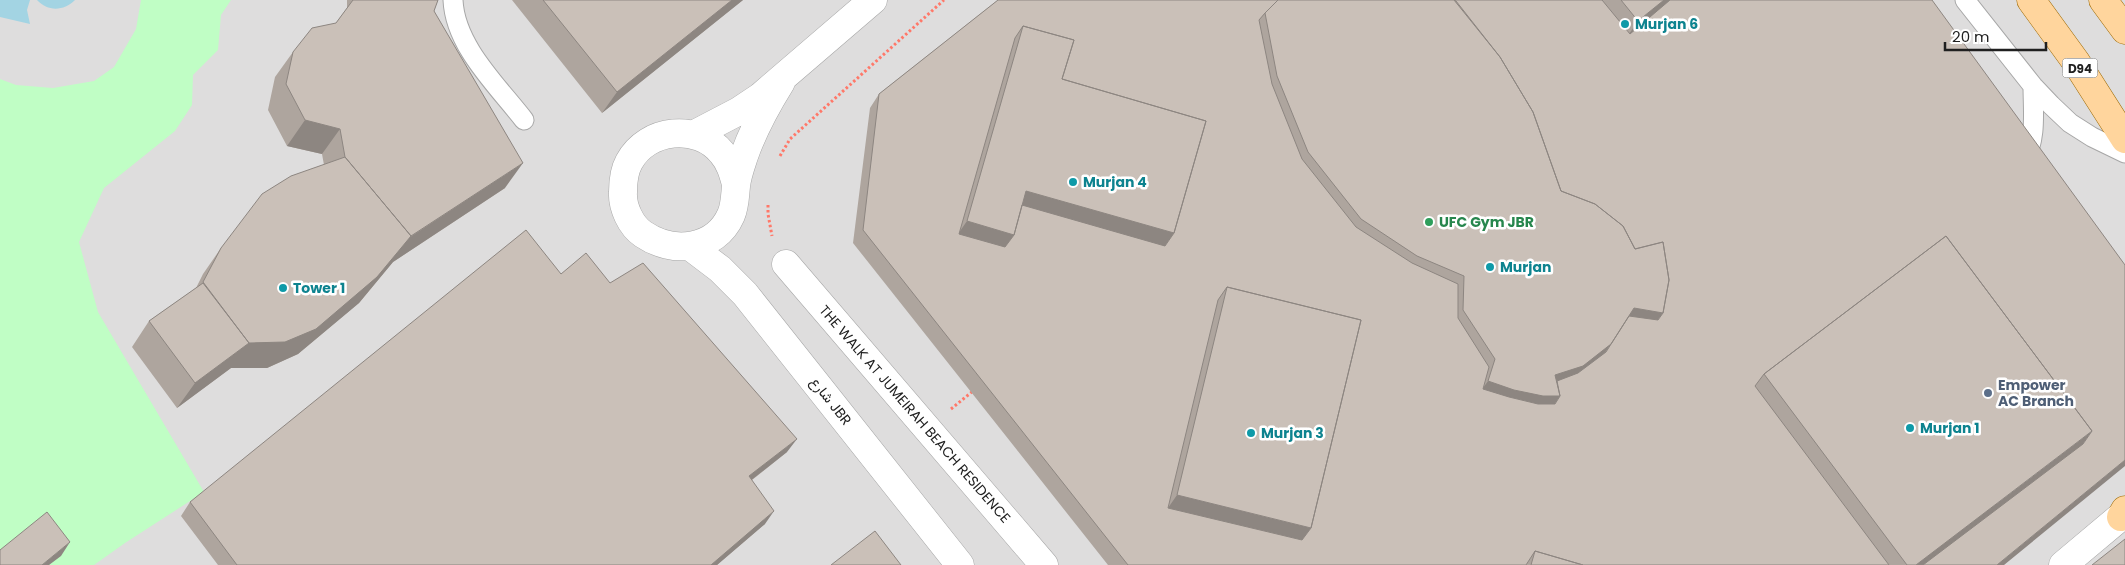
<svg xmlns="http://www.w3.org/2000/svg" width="2125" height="565" font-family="Poppins,Vazirmatn,sans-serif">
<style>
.residential{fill:#dedddd}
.park{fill:#c0fec5}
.water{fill:#a3d4e3}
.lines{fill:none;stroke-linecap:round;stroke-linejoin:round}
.service-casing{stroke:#a7a7a7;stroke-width:21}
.pedestrian-casing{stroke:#a7a7a7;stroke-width:29}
.minor-casing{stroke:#a7a7a7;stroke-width:29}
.primary-casing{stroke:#9c6800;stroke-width:29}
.path{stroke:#ff7869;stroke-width:3;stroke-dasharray:2.5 2.5;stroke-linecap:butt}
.service{stroke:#fff;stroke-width:19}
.pedestrian{stroke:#fff;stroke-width:28}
.minor{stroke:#fff;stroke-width:28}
.primary{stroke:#ffd59d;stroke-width:28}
.wall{fill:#aea59e}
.shaded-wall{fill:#8d8681}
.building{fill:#cac0b8;stroke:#8d8681;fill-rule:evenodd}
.culture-dot{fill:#0f9aa8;stroke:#fff;stroke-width:2}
.leisure-dot{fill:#2e9e5b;stroke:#fff;stroke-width:2}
.service-dot{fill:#5c6f8a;stroke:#fff;stroke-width:2}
.labels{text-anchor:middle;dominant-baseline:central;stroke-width:5;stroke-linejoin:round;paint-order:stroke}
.shield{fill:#fff;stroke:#636363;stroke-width:1}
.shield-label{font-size:12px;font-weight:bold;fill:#202020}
.culture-label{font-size:14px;font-weight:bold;fill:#0d838f;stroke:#fff;text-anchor:start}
.leisure-label{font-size:14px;font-weight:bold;fill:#27864d;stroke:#fff;text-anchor:start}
.service-label{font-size:14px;font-weight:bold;fill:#4e5e75;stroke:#fff;text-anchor:start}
.street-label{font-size:14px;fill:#202020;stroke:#fff}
</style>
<rect width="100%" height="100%" fill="#f1eee6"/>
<path class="residential" d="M0,0H2125V565H0Z"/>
<path class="park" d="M141,0H231L221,15L218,50L193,75L192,105L175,131L104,188L79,242L98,312L204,492L125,543L94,565H0V79L16,85L53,88L94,81L114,67L136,29Z"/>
<path class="water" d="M0,0H30L27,10L30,24L0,17Z
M37,0H75C64,11 48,12 37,0Z"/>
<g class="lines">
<g class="service-casing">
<path id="service" d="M453,0C455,46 497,85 524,120
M1965,0L2033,86L2051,105L2070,123L2092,137L2125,153
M2024,161C2037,138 2033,111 2033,86"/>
</g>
<g class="pedestrian-casing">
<path id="pedestrian" d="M786,264L1044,565"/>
</g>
<g class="minor-casing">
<path id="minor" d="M693,135L739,111L760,97L873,0
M736,184C733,173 730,162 722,153C698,123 647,128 629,162C624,171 623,182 623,192C622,207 631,226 643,234C672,254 715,251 731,215C735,206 735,196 736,186C737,176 741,165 744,156C753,130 766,106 781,82
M691,247L720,269L745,294L960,565
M2063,565L2125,513"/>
</g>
<g class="primary-casing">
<path id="primary" d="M2031,0L2076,62L2125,139
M2103,0L2125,30
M2121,517L2125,510"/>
</g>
<path class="path" d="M780,156L790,139L944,0
M768,205V214L772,236
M951,409L973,391"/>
<use href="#service" class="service"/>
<use href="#pedestrian" class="pedestrian"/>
<use href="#minor" class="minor"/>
<use href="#primary" class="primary"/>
</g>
<path class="wall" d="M347,0H438L434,11L505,188L393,262L359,303L298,354L267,368H231L177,408L132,347L149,321L196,288L203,274L221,248L324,165L322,154L287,146L268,110L275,77L293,52L336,23L347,8Z
M512,0H743L602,113Z
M998,0H1932L2004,565H1108L853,243L870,108L879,94Z
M561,274L610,283L787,452L752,480L765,524L717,565H218L181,516L190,502Z"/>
<path class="shaded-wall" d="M732,0H743L602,113L617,92Z
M1664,0H1677L1620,47L1638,21Z
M305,120L340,129L322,154L287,146Z
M523,163L505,188L393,262L359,303L298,354L267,368H231L177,408L195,383L249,343Z
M1026,191L1174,233L1156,259L1013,218Z
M967,221L1014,235L996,260L949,247Z
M1634,308L1663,313L1648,333L1620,329Z
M1611,344L1596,365L1552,392L1555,375Z
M1488,381L1560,396L1546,417L1473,402Z
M2092,431L2074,457L1932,565H1916Z
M797,439L787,452L740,489L749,476Z
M2125,460V466L2004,565H1997Z
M1177,495L1311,528L1293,553L1159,521Z
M774,511L765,524L717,565H711Z
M70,542L61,556L49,565H42Z"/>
<path class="building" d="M353,0H438L434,11L523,163L411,236L345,157L340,129L305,120L286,84L293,52L312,28L336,23Z
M543,0H732L617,92Z
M998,0H1278L1265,13L1259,20L1272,84L1302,159L1356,227L1412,263L1458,284V318L1489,367L1483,389L1509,397L1538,404H1555L1560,396L1557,381L1578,373L1606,352L1629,316L1658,320L1663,313L1669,280L1663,242L1635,249L1623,226L1595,204L1561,191L1533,112L1500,57L1454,0H1602L1630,34L1670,0H1932L2125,265V460L1997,565H1923L2083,444L2092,431L1946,236L1764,374L1755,386L1889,565H1583L1535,551L1526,565H1128L863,230L879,94ZM1023,26L1074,40L1062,79L1206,121L1174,233L1165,246L1022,205L1014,235L1005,247L959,234L1015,38ZM1227,287L1361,320L1311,528L1302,540L1168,508L1218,300Z
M1278,0H1454L1456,1L1500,57L1533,112L1561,191L1595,204L1623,226L1635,249L1663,242L1669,280L1663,313L1634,308L1611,344L1583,366L1555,375L1560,396H1543L1514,390L1488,381L1495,359L1463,310L1464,276L1417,256L1361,219L1308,152L1277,76L1265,13Z
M1621,0H1664L1638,21Z
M1023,26L1074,40L1062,79L1206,121L1174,233L1026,191L1014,235L967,221Z
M345,157L411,236L377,277L316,329L285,342L249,343L203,282L221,248L262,194L291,176Z
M526,230L561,274L586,253L610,283L643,263L797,439L749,476L774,511L711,565H237L190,502Z
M1946,236L2092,431L1916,565H1907L1764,374Z
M203,283L249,343L195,383L149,321Z
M1227,287L1361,320L1311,528L1177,495Z
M47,512L70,542L42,565H0V550Z
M875,531L901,565H831Z
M2125,539V565H2092Z
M1535,551L1583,565H1531Z"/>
<g class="culture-dot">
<circle cx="1625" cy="24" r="5"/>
<circle cx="1073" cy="182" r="5"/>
<circle cx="1490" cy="267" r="5"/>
<circle cx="283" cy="288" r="5"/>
<circle cx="1910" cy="428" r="5"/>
<circle cx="1251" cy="433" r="5"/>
</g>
<circle class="leisure-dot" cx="1429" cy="222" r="5"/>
<circle class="service-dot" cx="1988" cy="393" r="5"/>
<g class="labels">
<rect class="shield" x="2062.5" y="58.5" width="35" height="19" rx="4"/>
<g class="shield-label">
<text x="2080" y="68">D94</text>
</g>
<g class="culture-label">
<text x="1635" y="24">Murjan 6</text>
<text x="1083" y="182">Murjan 4</text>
<text x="1500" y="267">Murjan</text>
<text x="293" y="288">Tower 1</text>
<text x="1920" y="428">Murjan 1</text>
<text x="1261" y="433">Murjan 3</text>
</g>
<g class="leisure-label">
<text x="1439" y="222">UFC Gym JBR</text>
</g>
<g class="service-label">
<text x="1998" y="385">Empower<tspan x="1998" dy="16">AC Branch</tspan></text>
</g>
<g class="street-label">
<text transform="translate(831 401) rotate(52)">شارع JBR</text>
<text transform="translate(915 414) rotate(49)">THE WALK AT JUMEIRAH BEACH RESIDENCE</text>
</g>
</g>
<path d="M1945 42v8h101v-8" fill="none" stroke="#202020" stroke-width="2.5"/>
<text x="1952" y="42" font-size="15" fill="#202020" stroke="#ffffff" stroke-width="4" paint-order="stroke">20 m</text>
</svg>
